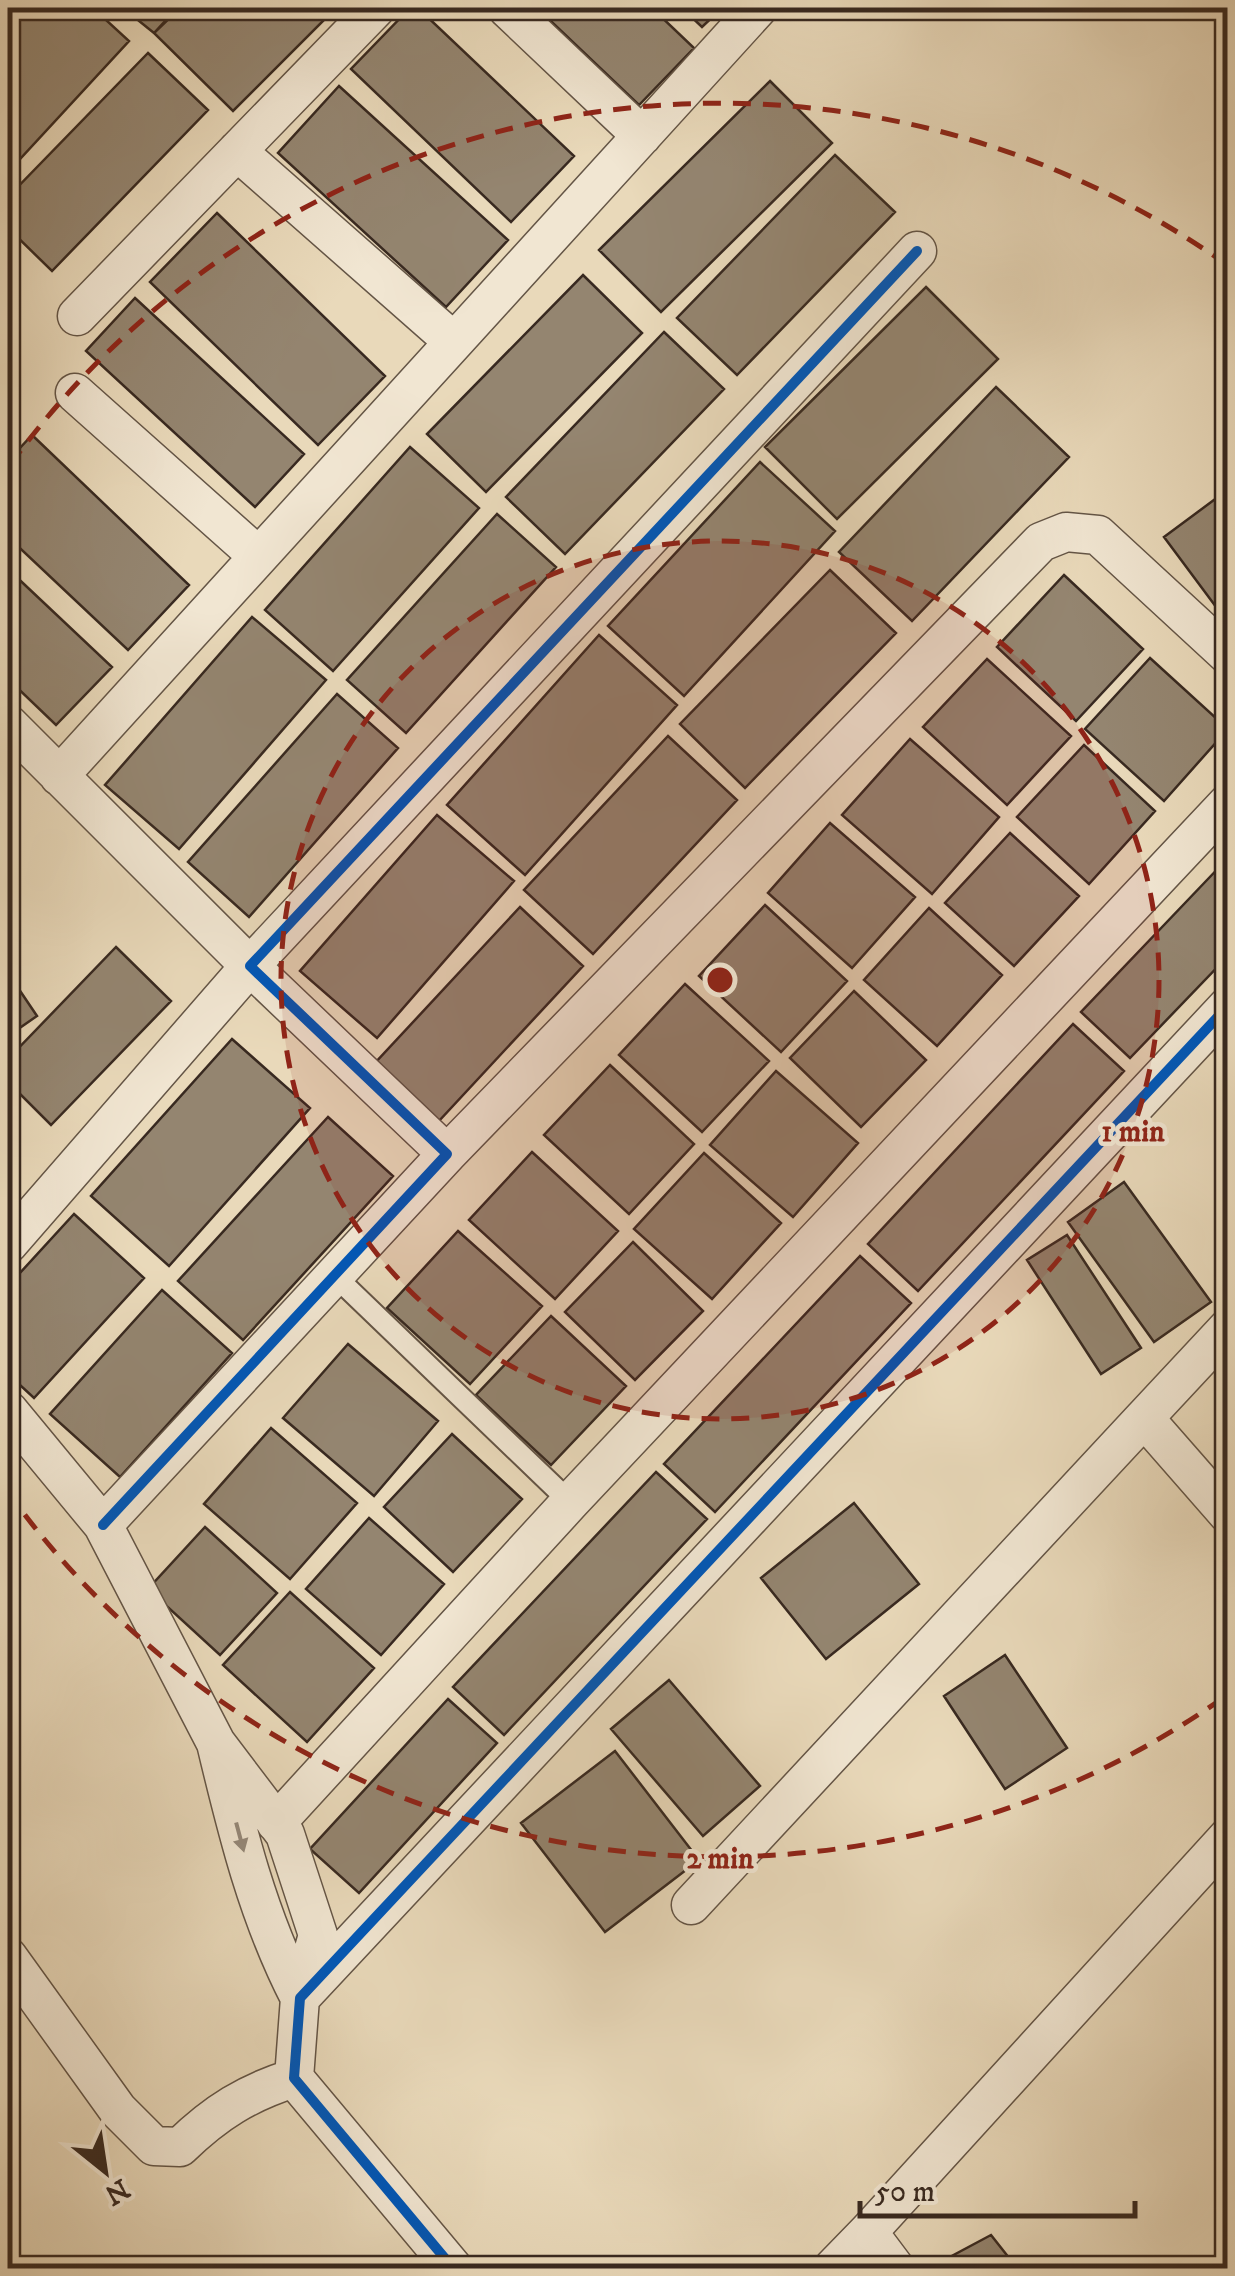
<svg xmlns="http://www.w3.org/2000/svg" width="1235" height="2276" font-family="'IM FELL DW Pica',serif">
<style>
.building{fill:#948570;stroke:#382920;stroke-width:2.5}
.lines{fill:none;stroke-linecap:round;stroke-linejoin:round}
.service-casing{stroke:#645546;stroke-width:24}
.minor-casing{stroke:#645546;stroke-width:41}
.service{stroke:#f1e6d2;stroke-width:20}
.minor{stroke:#f1e6d2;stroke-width:38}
.cycleway-casing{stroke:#f1e6d2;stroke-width:16}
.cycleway{stroke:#0057b8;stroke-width:10}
.oneway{fill:#948879}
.ring{fill:none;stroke:#8f2418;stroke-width:5;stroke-dasharray:18 12}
.centre{fill:#8f2418;stroke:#f1e6d2;stroke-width:5}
.ring-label{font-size:30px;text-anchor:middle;font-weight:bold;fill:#8f2418;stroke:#f1e6d2;stroke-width:9;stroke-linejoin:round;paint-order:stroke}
</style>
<rect width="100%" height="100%" fill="#e9d9ba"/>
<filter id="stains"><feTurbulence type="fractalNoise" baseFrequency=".002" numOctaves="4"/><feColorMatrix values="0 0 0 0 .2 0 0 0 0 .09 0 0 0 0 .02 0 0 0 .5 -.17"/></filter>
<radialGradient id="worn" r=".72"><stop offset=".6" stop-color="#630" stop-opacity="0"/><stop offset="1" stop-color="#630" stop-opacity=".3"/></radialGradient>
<path class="building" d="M13,8H93L129,41L8,172V14Z
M123,8H177L154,33Z
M180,8H336L233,111L154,33Z
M410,8H418L574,156L511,222L351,69Z
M537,8H652L694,48L639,105Z
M682,8H722L702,27Z
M148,53L208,110L52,271L8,228V197Z
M770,81L832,143L661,312L599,250Z
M339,86L508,240L446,307L278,153Z
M835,155L895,212L737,375L677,318Z
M217,213L385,376L318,445L150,282Z
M583,275L642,333L486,492L427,434Z
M926,287L998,359L837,519L765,447Z
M135,298L304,454L255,507L86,351Z
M664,332L724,389L565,554L506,497Z
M996,387L1069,457L912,621L839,552Z
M32,435L189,585L128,650L8,537V461Z
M410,447L479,508L333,671L265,610Z
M760,462L835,531L684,696L608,626Z
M1222,494L1228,501V623L1164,537Z
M497,514L556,567L406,733L347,680Z
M8,569L112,667L56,725L8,679Z
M830,570L896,633L745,788L680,724Z
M1064,575L1143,649L1076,721L997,647Z
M252,617L326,680L179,849L105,785Z
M599,635L677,705L525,875L447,805Z
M1150,658L1228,729L1164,801L1085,729Z
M987,659L1071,736L1007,805L923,727Z
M337,694L398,748L249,917L188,862Z
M668,736L737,800L593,954L524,890Z
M910,739L999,817L932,894L842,815Z
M1084,745L1155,811L1089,884L1017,817Z
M437,815L514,881L377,1038L300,971Z
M830,823L915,897L852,968L768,893Z
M1010,833L1079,896L1014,966L945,903Z
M1228,858V956L1130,1058L1081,1012Z
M765,905L847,981L781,1052L699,976Z
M520,907L583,966L438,1122L375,1063Z
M929,908L1002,975L937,1046L864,980Z
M116,947L171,1001L51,1125L8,1082V1059Z
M8,973L37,1016L8,1036Z
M685,984L769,1061L702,1132L619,1055Z
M854,991L926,1060L861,1127L790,1058Z
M1073,1024L1124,1071L918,1291L868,1244Z
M232,1039L310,1108L169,1266L91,1196Z
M610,1065L694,1144L629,1214L544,1135Z
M776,1071L858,1143L793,1217L710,1145Z
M328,1117L393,1176L243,1340L178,1281Z
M532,1152L618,1231L555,1299L469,1220Z
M704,1153L781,1223L712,1299L634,1229Z
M1124,1182L1211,1302L1154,1342L1068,1222Z
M74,1214L144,1278L34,1398L8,1374V1286Z
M458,1231L542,1306L470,1384L387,1308Z
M1067,1235L1141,1348L1101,1374L1027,1260Z
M633,1242L703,1311L635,1380L565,1312Z
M860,1256L911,1303L715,1512L664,1464Z
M162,1290L232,1353L120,1477L50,1414Z
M551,1316L626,1386L551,1465L476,1395Z
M348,1344L438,1421L374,1496L283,1418Z
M271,1428L357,1503L290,1579L204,1504Z
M452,1434L522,1499L453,1572L384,1507Z
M656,1472L707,1519L504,1735L453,1687Z
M854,1503L919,1584L826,1659L761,1578Z
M369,1518L444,1584L381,1655L306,1589Z
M205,1527L277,1593L220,1655L148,1589Z
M290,1592L374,1668L307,1742L223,1665Z
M1005,1655L1067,1748L1005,1789L944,1696Z
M669,1680L760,1786L703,1836L611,1729Z
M448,1699L497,1743L359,1893L310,1849Z
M615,1751L699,1860L605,1932L521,1823Z
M991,2235L1017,2268H938L948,2258Z"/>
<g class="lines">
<g class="service-casing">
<path id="service" d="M335,1276L570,1502"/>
</g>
<g class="minor-casing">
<path id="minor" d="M507,8L642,136
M237,151L454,342
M77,316L376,8
M75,393L258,556
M8,724L250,966L8,1244
M59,776L758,8
M447,1154L1041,542L1066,532L1098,535L1228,655
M8,1410L103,1525L216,1743L285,1834L318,1935L300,1998C258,1917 237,1831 216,1743
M1144,1418L1228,1328
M103,1525L447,1154L250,966L917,251
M276,1823L570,1502L1228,803
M691,1905L1144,1418L1228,1514
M8,1957L118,2110L154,2146L180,2147C216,2112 247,2093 294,2078
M453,2268L294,2078L300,1998L1228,1006
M833,2268L868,2232
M895,2268L868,2232L1228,1837"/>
</g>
<use href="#service" class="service"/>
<use href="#minor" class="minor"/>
<g class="cycleway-casing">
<path id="cycleway" d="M103,1525L447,1154L250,966L917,251
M453,2268L294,2078L300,1998L1228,1006"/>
</g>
<use href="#cycleway" class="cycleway"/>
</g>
<defs><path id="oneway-solid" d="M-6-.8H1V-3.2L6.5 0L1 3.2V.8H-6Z" transform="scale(2.5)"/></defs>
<use class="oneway" href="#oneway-solid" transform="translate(240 1837) rotate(75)"/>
<circle cx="720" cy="980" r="439" fill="#8f2418" fill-opacity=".12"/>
<g class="ring">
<circle cx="720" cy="980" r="439"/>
<path d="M1223 1698A877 877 0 0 1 10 1495M10 465A877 877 0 0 1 1223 262"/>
</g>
<circle cx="720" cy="980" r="15" class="centre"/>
<g class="ring-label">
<text x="1133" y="1141">1 min</text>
<text x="720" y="1868">2 min</text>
</g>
<rect width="1235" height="2276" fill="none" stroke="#e9d9ba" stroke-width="40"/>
<rect x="10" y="10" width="1215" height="2256" fill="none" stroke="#382920" stroke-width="5"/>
<rect x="20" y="20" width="1195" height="2236" fill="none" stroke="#382920" stroke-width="2.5"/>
<g transform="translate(105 2171) rotate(150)" stroke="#f1e6d2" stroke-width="8" paint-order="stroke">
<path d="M0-8L18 38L0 25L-18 38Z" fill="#382920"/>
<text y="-15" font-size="28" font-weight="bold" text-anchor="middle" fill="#382920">N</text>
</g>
<path d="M860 2201v15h275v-15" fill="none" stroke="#382920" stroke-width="5"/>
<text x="875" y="2201" font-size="30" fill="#382920" stroke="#f1e6d2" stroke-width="8" paint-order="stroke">50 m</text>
<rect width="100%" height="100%" filter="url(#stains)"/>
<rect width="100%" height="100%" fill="url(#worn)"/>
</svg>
